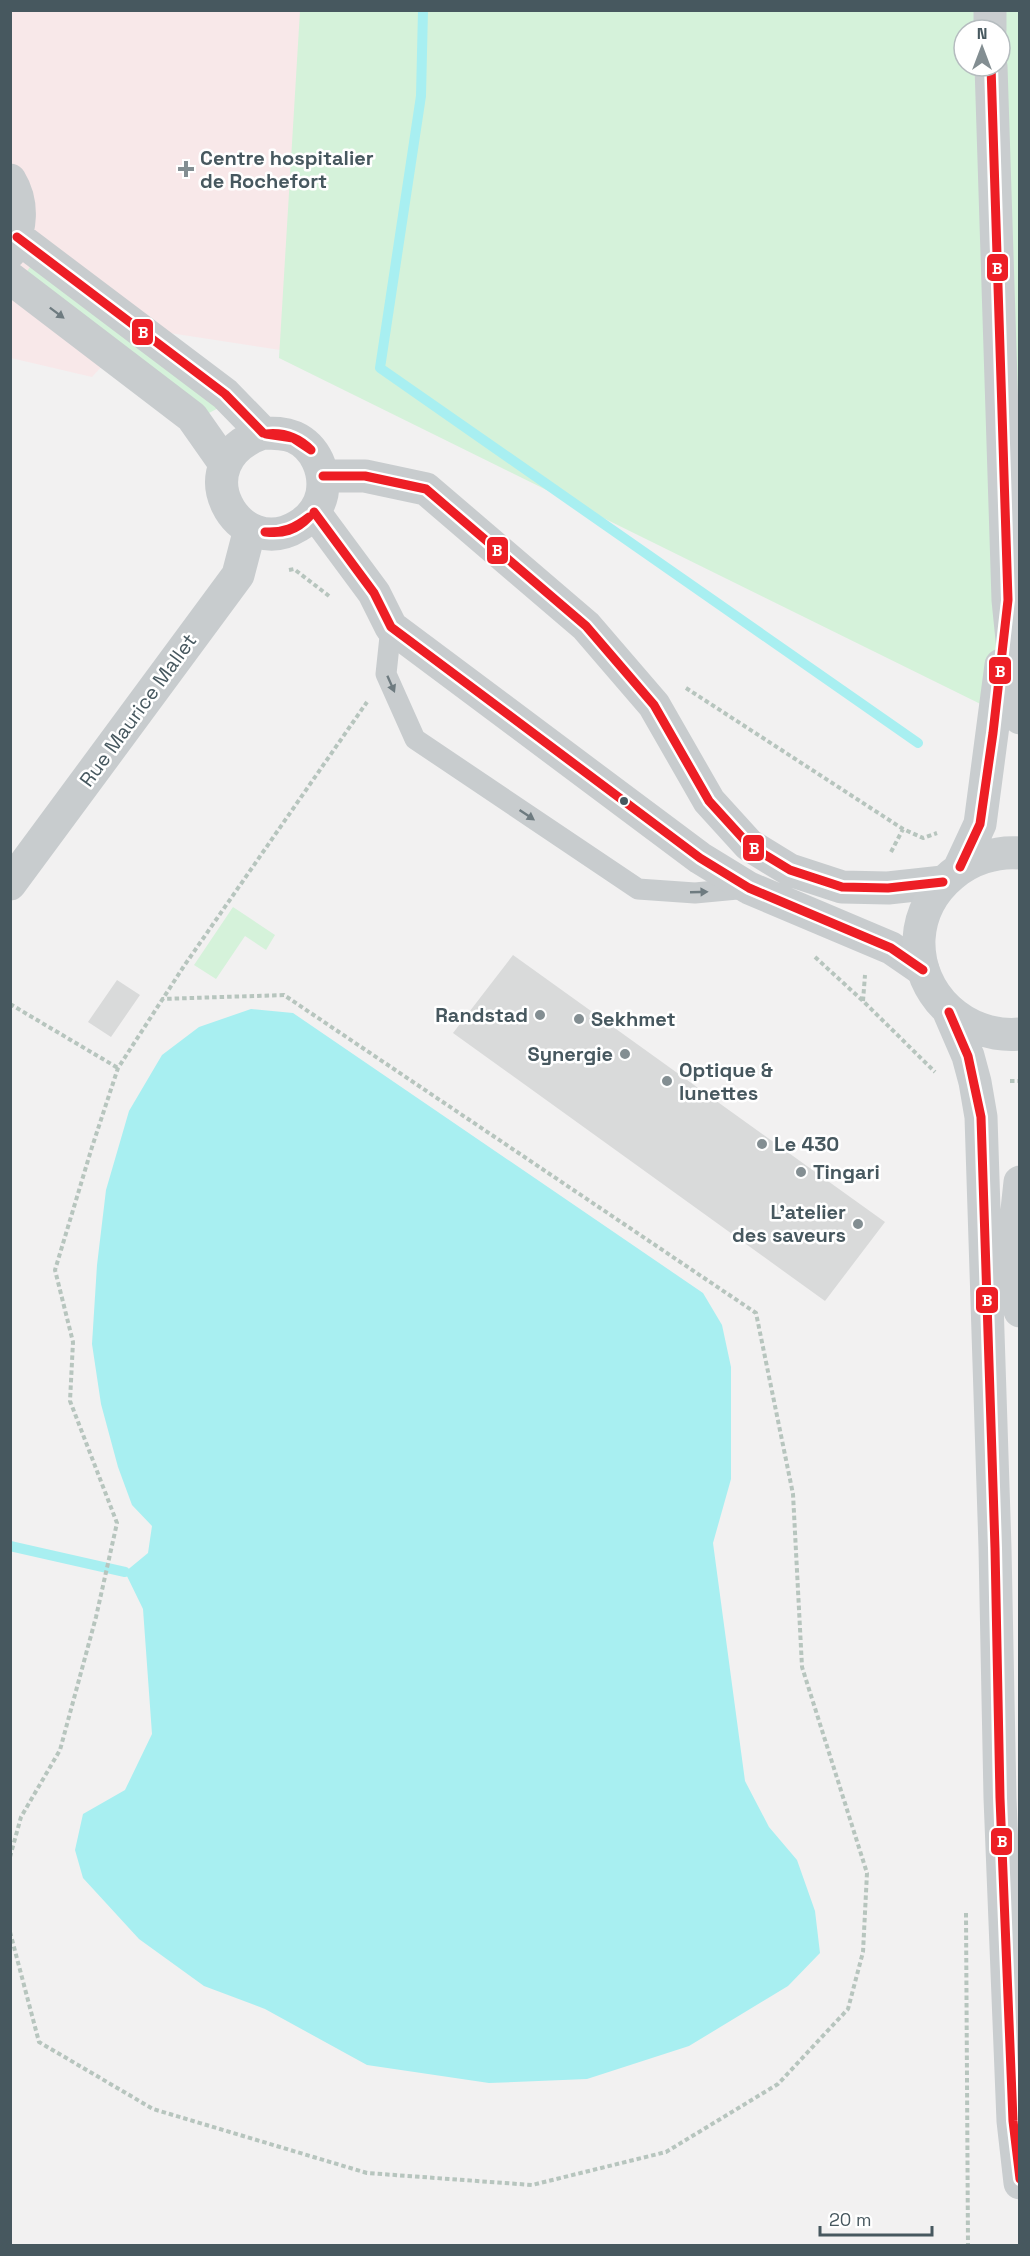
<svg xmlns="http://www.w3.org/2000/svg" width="1030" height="2256" font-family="'Space Grotesk',sans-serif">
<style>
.medical{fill:#f8e8e9}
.green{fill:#d5f2da;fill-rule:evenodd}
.water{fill:#a8eff1}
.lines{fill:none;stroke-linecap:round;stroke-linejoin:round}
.stream{stroke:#a8eff1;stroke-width:10}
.building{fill:#d9dada}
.path{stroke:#b7c5be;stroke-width:4;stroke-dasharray:4.5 3;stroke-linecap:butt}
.service{stroke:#c8ccce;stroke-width:21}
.minor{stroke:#c8ccce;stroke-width:33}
.secondary{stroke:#c9cdcf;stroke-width:33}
.bus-1-casing{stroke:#fff;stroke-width:14}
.bus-1{stroke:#ed1e25;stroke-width:9}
.oneway{fill:#6e7b80}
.poi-dot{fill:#838e92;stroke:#fff;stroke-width:2}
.bus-dot{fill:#47585f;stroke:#fff;stroke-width:2}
.labels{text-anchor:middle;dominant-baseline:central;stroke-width:5;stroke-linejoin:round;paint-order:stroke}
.poi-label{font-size:20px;font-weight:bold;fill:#47585f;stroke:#fff;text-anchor:start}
.street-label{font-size:20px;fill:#47585f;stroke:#fff}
.line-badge{stroke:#fff;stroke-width:2}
.badge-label{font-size:16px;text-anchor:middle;font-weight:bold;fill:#fff}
</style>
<rect width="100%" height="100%" fill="#f2f1f1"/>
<path class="medical" d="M11,11H385L333,358L137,328L92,377L11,358Z"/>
<path class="green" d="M300,11H1019V723L279,358ZM964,30H1000V66H964Z
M35,260L224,405L209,413L25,274Z
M233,907L275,935L266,950L245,936L216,979L194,965Z"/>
<path class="water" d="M251,1009L293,1013L703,1293L722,1325L731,1367V1479L713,1543L745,1781L769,1827L797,1860L815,1911L820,1953L788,1986L689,2046L587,2079L489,2083L367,2065L265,2009L204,1986L139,1939L83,1878L75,1850L83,1814L125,1790L152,1734L143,1609L125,1572L148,1553L152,1526L132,1505L118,1467L101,1404L92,1344L97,1265L106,1190L129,1111L162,1055L199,1027Z"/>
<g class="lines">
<path class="stream" d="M423,10L421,96L380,368L918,743
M10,1546L125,1572"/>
</g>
<path class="building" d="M513,955L885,1222L825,1301L453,1033Z
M117,980L140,995L111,1037L88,1022Z"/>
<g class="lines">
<path class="path" d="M289,570L294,569L329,596
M686,688L903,829L923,838L937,833
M891,852L903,829
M815,957L863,1001L935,1072
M863,1001L865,975
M10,1004L118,1068
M1010,1081H1020
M10,1857L21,1817L60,1750L96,1617L117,1523L70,1401L73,1342L55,1270L92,1147L118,1068L184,966L367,702
M966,1913L968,2246
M10,1932L39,2042L153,2109L367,2173L532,2185L666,2152L778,2084L848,2009L863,1952L867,1873L802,1667L793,1494L756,1313L284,995L162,999"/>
<path class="service" d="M391,627L386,674L415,739L638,889L695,893L748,888"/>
<path class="minor" d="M10,180C24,203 21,229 10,252
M17,237L225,394L263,433C274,433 284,433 294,437C316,447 326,472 322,494C319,508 310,519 298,526C238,563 180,462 263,433
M10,278L192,417L225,464
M323,476H365L426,489L586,626L654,705L709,801L749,845L790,870L842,887L888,888L943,882
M314,512L374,593L391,627L700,858L749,888L891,948L923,970
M10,884L238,575L250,529"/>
<path class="secondary" d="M990,10V30
M991,66L1008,600L1020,718
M1020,853C970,849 922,887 919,939C917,995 965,1039 1020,1034
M960,867L980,824L1001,665
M949,1012L968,1056L975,1082L981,1117L995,1548L1000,1798L1013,2121L1020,2183
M1020,1182L1017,1210L1020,1311"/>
<g class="bus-1-casing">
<path id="bus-1" d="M17,237L225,394L263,433
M266,434L293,438L311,450
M266,434C284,432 298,437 311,450
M323,476H365L426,489L586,626L654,705L709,801L749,845L790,870L842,887L888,888L943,882
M314,512L374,593L391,627L700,858L749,888L891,948L923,970
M265,532C283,533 295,528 309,517
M265,532C283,534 296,531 309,517
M960,867L980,824L993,733L1008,600L991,66
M949,1012L968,1056L981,1117L995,1548L1000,1798L1013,2121L1020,2179"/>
</g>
<use href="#bus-1" class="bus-1"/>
</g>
<defs><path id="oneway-solid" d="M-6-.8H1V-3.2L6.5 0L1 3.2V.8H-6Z" transform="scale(1.5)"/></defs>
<g class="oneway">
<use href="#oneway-solid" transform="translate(57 313) rotate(37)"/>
<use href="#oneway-solid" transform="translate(391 684) rotate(66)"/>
<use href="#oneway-solid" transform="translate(527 815) rotate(34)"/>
<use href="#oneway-solid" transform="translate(699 892) rotate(-2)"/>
</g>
<g class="poi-dot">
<path d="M183 160h6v6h6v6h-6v6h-6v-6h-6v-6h6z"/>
<circle cx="540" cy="1015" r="6"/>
<circle cx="579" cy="1019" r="6"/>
<circle cx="625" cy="1054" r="6"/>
<circle cx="667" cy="1081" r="6"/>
<circle cx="762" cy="1144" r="6"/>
<circle cx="801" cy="1172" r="6"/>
<circle cx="858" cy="1224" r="6"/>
</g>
<circle class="bus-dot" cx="624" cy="801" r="5"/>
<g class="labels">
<g class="poi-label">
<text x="200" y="158">Centre hospitalier<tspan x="200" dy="23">de Rochefort</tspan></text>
<text x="528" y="1015" text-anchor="end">Randstad</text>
<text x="591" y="1019">Sekhmet</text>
<text x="613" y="1054" text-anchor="end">Synergie</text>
<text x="679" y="1070">Optique &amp;<tspan x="679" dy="23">lunettes</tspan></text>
<text x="774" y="1144">Le 430</text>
<text x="813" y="1172">Tingari</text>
<text x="846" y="1212" text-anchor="end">L'atelier<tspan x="846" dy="23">des saveurs</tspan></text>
</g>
<g class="street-label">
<text transform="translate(138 710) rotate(-54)">Rue Maurice Mallet</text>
</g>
</g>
<g class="line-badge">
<rect x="986" y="253" width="23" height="29" rx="6" fill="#ed1e25"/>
<rect x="131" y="318" width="23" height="28" rx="6" fill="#ed1e25"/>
<rect x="486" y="536" width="23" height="29" rx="6" fill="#ed1e25"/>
<rect x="988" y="656" width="24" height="29" rx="6" fill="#ed1e25"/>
<rect x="742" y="834" width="23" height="28" rx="6" fill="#ed1e25"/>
<rect x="975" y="1286" width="24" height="28" rx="6" fill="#ed1e25"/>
<rect x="990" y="1827" width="23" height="29" rx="6" fill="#ed1e25"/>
</g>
<g class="badge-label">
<text x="997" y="274">B</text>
<text x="143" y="338">B</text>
<text x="497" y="556">B</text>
<text x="1000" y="677">B</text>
<text x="754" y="854">B</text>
<text x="987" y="1306">B</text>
<text x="1002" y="1847">B</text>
</g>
<rect width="1030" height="2256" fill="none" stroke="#47585f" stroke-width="24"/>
<g transform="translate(982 48)"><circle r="28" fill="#ffffff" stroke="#b5bcbf" stroke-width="1.5"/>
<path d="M0-4.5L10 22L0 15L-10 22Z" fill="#838e92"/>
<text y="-9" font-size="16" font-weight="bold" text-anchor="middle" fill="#47585f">N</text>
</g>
<path d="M820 2226v9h112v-9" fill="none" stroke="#47585f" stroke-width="3"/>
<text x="829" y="2226" font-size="18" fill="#47585f" stroke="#ffffff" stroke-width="4.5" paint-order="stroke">20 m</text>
</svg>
